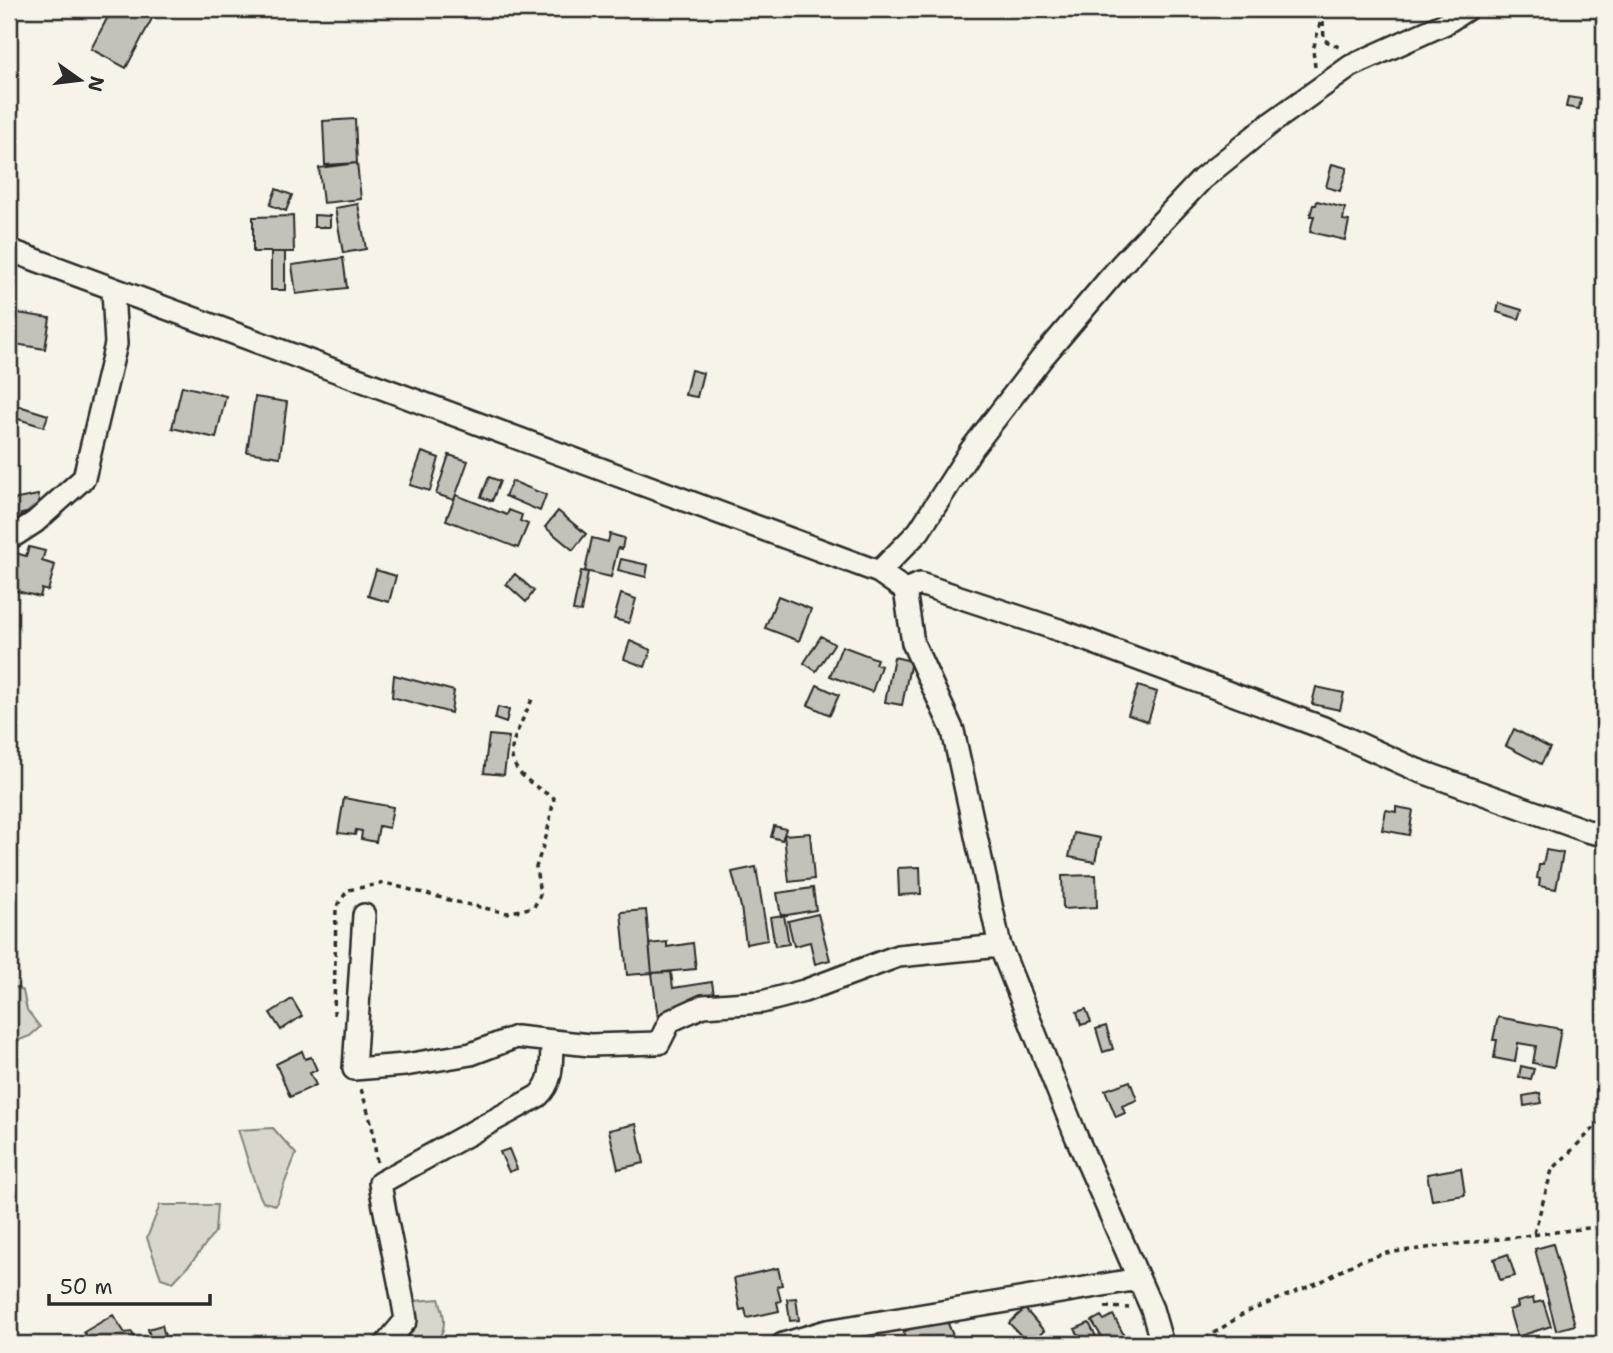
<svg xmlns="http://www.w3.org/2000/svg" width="1613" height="1353" font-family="'Shantell Sans',sans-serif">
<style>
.green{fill:#dad6cc;stroke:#82807c;stroke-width:2}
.building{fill:#c4c1b9;stroke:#2b2b2b;stroke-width:2}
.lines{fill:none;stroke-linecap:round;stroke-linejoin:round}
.minor-casing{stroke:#2b2b2b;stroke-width:26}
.path{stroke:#2b2b2b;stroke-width:3.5;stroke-dasharray:5 5;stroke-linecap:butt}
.minor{stroke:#f7f3e8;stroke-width:21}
</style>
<rect width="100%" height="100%" fill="#f7f3e8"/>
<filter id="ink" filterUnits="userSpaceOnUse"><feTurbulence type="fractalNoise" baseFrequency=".0143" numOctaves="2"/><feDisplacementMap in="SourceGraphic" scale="14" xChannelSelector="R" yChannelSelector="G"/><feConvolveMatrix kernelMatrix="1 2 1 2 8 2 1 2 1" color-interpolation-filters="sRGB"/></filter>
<g filter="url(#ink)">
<path class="green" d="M9,984L23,991L27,1010L40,1027L30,1036L12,1043L9,1041Z
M273,1128L296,1154L276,1205L263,1202C251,1179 247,1154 238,1130Z
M160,1205H217L215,1232L191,1263L173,1282L161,1278L147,1238Z
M439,1299C445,1316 448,1330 434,1344H376L377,1336L415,1301Z"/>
<path class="building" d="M112,9H157L126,68L91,49Z
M1568,97L1581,99L1579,109L1566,107Z
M355,119L357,163L325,165L323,121Z
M357,163L361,199L323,203L319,168Z
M1332,164L1347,168L1340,191L1326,187Z
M276,189L292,195L286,211L270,205Z
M1317,201L1345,208L1343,220L1349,221L1345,240L1310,232L1314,216H1310L1313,205H1316Z
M358,204L366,249L343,253L335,208Z
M314,215L330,216V227H314Z
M293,216L294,252H253V217Z
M271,252H285V290H271Z
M343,258L347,288L296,294L292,265Z
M1499,303L1522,310L1519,319L1497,312Z
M11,312L50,318L45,349L9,343Z
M691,370L703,373L697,397L685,395Z
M182,386L226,396L216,438L172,428Z
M255,397L287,402L280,457L247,452Z
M19,406L48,415L44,427L15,418Z
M422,452L439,458L430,491L410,485Z
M449,455L468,461L454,500L436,494Z
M489,477L500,481L492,501L481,497Z
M512,481L546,495L540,511L505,496Z
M38,495L41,510L21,514L17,530L9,527L12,500Z
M456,495L507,515L509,510L522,515L520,521L528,524L518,548L446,520Z
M558,511L586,534L573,550L545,527Z
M610,534L624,538L622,549L618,548L611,577L585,571L592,538L608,542Z
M29,547L45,551L42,561L55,565L48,591L42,589L40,597L9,589V551L26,556Z
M621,559L648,565L646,577L618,570Z
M376,570L396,576L389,602L368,596Z
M581,571L588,572L581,612L573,611Z
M515,574L534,591L526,602L506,584Z
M621,594L636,599L629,623L614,619Z
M778,596L811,609L799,641L765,628Z
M821,636L834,644L816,671L804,663Z
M630,641L651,650L645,667L624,659Z
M842,646L877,659L875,664L881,666L872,692L830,676Z
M894,657L911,661L902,705L885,702Z
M394,675L454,691L451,713L392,697Z
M817,685L839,695L830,715L808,705Z
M1138,686L1157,692L1148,722L1128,715Z
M1316,687L1344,693L1340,710L1312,704Z
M498,707L509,710L506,723L495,719Z
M1514,729L1550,748L1541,764L1506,746Z
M489,735L509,737L504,775L484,773Z
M344,798L393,807L389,828L379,826L376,842L361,839L362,831L356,830L355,835L338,833Z
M1396,807L1413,810L1409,835L1382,830L1386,810L1396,812Z
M774,826L786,829L782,840L771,837Z
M810,833L814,879L789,882L784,835Z
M1074,833L1100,838L1095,862L1069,857Z
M1546,850L1563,853L1556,889L1539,886L1540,879L1537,878L1539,865H1543Z
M756,867L768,940L746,944L741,907L732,872Z
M920,867L921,894L899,895L898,868Z
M1096,875L1097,907L1063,909L1062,876Z
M813,888L816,910L781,916L777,893Z
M646,910L652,973L627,975L621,912Z
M818,914L830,960L815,964L810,942L794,946L788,921Z
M784,915L789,944L775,946L770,917Z
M667,942V947L693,943L696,969L652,973L649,944Z
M671,972L673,988L712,982L715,1001L689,1015L658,1019L652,973Z
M292,999L302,1016L281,1030L270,1013Z
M1086,1009L1091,1022L1081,1025L1077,1012Z
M1498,1017L1561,1029L1554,1067L1533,1063L1536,1046L1518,1043L1515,1062L1494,1058L1497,1040H1493Z
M1106,1026L1113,1049L1103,1052L1096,1029Z
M302,1051L305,1059L311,1057L317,1070L310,1073L316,1085L290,1097L276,1064Z
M1521,1066L1534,1069L1531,1079L1519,1077Z
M1130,1081L1137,1100L1122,1106L1125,1113L1116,1117L1105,1090Z
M1540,1093L1542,1103L1524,1106L1523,1096Z
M636,1124L644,1163L618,1169L609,1130Z
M509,1149L517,1169L509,1172L500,1152Z
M1461,1168L1465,1195L1432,1200L1427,1174Z
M1553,1244L1575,1325L1556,1330L1535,1249Z
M1508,1254L1515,1276L1500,1280L1494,1259Z
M778,1268L782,1285L777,1286L781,1301L777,1302L779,1311L747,1318L745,1309L740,1310L734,1278Z
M796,1298L799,1320L790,1321L787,1299Z
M1533,1298L1534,1303L1543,1301L1551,1326L1517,1337L1509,1310L1518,1307L1517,1302Z
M1025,1309L1044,1331L1029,1344L1009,1323Z
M944,1314L954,1338L940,1344H908L903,1332Z
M113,1315L125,1333L132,1332L135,1339L131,1344H91L84,1332Z
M1113,1315L1125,1337L1128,1335L1133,1342L1106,1344L1092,1321L1101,1316L1104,1320Z
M1089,1323L1100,1344H1084L1075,1329Z
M162,1325L167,1344H152L148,1329Z"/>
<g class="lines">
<g class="minor-casing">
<path id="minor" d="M9,250L879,572L905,590L913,643L953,731L1000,946L1076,1136L1152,1309L1162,1344
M15,535L35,522L84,478L116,344L113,290
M879,572L919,531L971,450L1042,358L1121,265L1202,179L1271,123L1351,66L1444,24L1467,9
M905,590L920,584L1059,630L1324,728L1417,770L1587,831L1604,835
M364,915L354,1069L405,1065L471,1054L516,1037L590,1045L659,1043L670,1021L703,1006L762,1002L804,991L898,956L1000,946
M386,1344L406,1320C399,1274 387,1229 380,1183L538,1096C554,1081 551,1063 552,1042
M783,1344L827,1331L1139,1279"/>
</g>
<path class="path" d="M1323,21L1324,40L1341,48
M1315,67L1313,50L1324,9
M334,1015L336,907L348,890L385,883L457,902L507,913L534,907L540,895L536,867L547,834L554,798C493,762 509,751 534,695
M361,1089L372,1125L377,1163
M1534,1233L1552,1170L1604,1118
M1105,1307L1129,1308
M1197,1344L1245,1313L1324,1280L1357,1262L1386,1253L1604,1226"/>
<use href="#minor" class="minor"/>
</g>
</g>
<rect width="1613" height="1353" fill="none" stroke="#f7f3e8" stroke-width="35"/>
<rect x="18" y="18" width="1578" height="1318" fill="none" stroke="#2b2b2b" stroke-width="2.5" filter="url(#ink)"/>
<g transform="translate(80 80) rotate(104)" stroke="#f7f3e8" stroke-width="5" paint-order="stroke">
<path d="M0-5L12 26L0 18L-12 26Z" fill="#2b2b2b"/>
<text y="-10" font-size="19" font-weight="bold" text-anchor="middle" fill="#2b2b2b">N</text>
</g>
<path d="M49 1294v10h161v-10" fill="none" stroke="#2b2b2b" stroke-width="3.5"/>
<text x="60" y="1294" font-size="21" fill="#2b2b2b" stroke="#f7f3e8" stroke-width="5" paint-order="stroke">50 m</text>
</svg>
